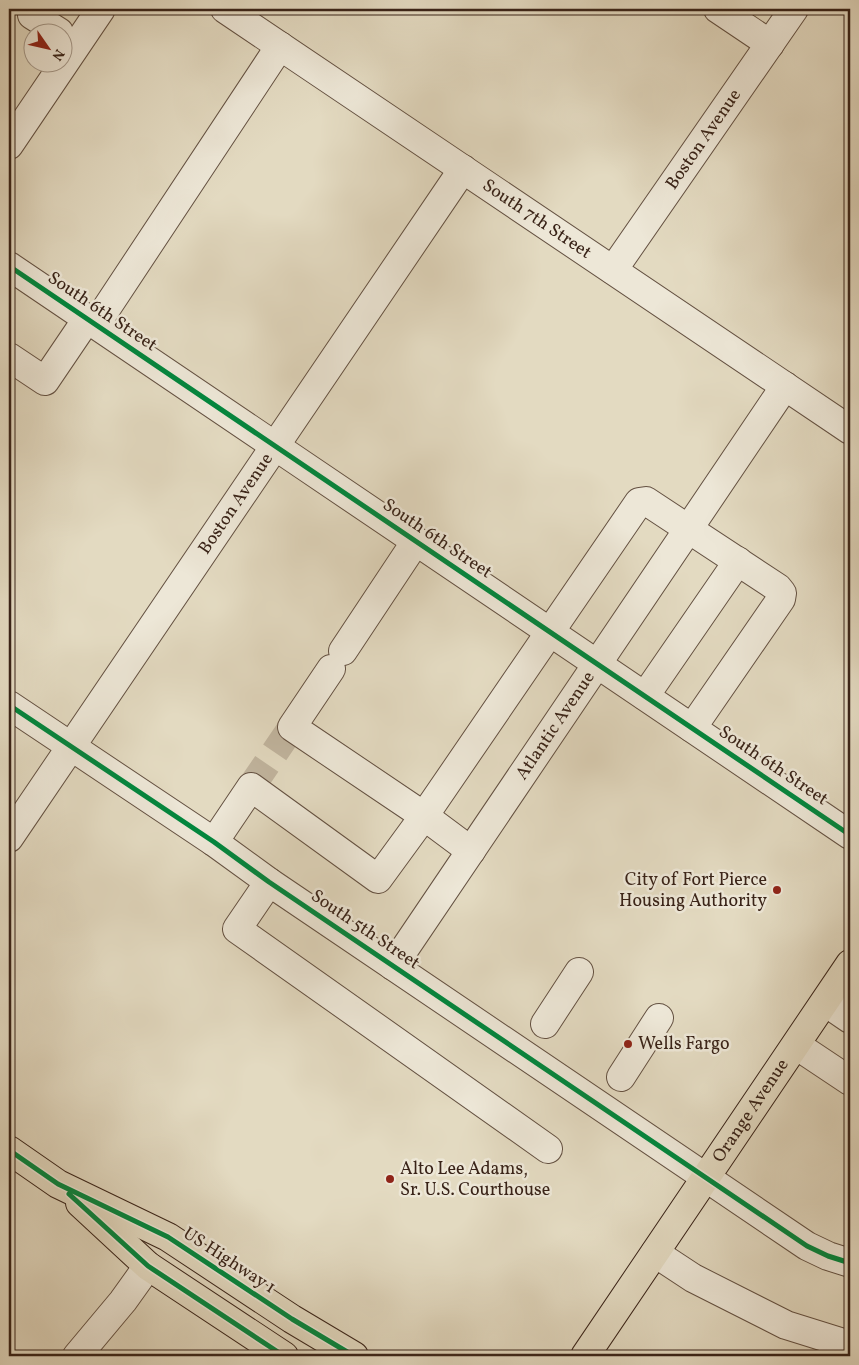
<svg xmlns="http://www.w3.org/2000/svg" width="859" height="1365" font-family="Vollkorn,serif">
<style>
.lines{fill:none;stroke-linecap:round;stroke-linejoin:round}
.minor-tunnel{stroke:#c1b59f;stroke-width:28;stroke-dasharray:28 14;stroke-linecap:butt}
.minor-casing{stroke:#645142;stroke-width:30}
.major-casing{stroke:#392318;stroke-width:30}
.minor{stroke:#ede7d7;stroke-width:28}
.major{stroke:#e3dac1;stroke-width:28}
.cycleway-casing{stroke:#ede7d7;stroke-width:8}
.cycleway{stroke:#00873e;stroke-width:5}
.poi-dot{fill:#8f2418;stroke:#ede7d7;stroke-width:2}
.labels{text-anchor:middle;dominant-baseline:central;stroke-width:5;stroke-linejoin:round;paint-order:stroke}
.street-label{font-size:18px;fill:#392318;stroke:#ede7d7}
.poi-label{font-size:18px;fill:#392318;stroke:#ede7d7;text-anchor:start}
</style>
<rect width="100%" height="100%" fill="#e3dac1"/>
<filter id="stains"><feTurbulence type="fractalNoise" baseFrequency=".004" numOctaves="4"/><feColorMatrix values="0 0 0 0 .2 0 0 0 0 .09 0 0 0 0 .02 0 0 0 .5 -.17"/></filter>
<radialGradient id="worn" r=".72"><stop offset=".6" stop-color="#630" stop-opacity="0"/><stop offset="1" stop-color="#630" stop-opacity=".3"/></radialGradient>
<g class="lines">
<path class="minor-tunnel" d="M251,787L292,727"/>
<g class="minor-casing">
<g id="minor">
<path id="s1" d="M225,9L850,430"/>
<path d="M718,9L770,44"/>
<path d="M32,15L59,32"/>
<path d="M9,145L101,9"/>
<path d="M9,266L850,835"/>
<path id="s2" d="M613,270L794,9"/>
<path d="M96,324L280,46"/>
<path d="M9,357L45,381L87,319"/>
<path d="M343,651L416,541"/>
<path d="M331,669L292,727L424,816L471,851"/>
<path d="M645,696L738,561"/>
<path d="M9,705L214,842L269,882L807,1246L828,1256L850,1263"/>
<path id="s3" d="M9,838L463,169"/>
<path d="M214,842L251,787L378,879L424,816L639,502L646,501L778,588L782,593L781,599L692,728"/>
<path d="M269,882L237,929L548,1149"/>
<path id="s4" d="M393,966L785,386"/>
<path d="M825,1002L850,1019"/>
<path d="M545,1024L579,972"/>
<path d="M796,1045L850,1081"/>
<path d="M621,1077L659,1018"/>
<path d="M655,1253L693,1278L786,1325L850,1345"/>
<path d="M77,1356L123,1301L148,1266"/>
</g>
</g>
<g class="major-casing">
<g id="major">
<path d="M9,1150L58,1184L168,1237L292,1319L354,1356"/>
<path d="M80,1203L148,1266L284,1356"/>
<path id="s5" d="M585,1356L850,964"/>
</g>
</g>
<use href="#minor" class="minor"/>
<use href="#major" class="major"/>
<g class="cycleway-casing">
<path id="cycleway" d="M9,266L850,835
M9,705L214,842L269,882L807,1246L828,1256L850,1263
M9,1150L58,1184L168,1237L292,1319L354,1356
M69,1194L148,1266L284,1356"/>
</g>
<use href="#cycleway" class="cycleway"/>
</g>
<g class="poi-dot">
<circle cx="777" cy="890" r="5"/>
<circle cx="628" cy="1044" r="5"/>
<circle cx="390" cy="1179" r="5"/>
</g>
<g class="labels">
<g class="street-label">
<text stroke="none"><textPath href="#s2" startOffset="159">Boston Avenue</textPath></text>
<text stroke="none"><textPath href="#s1" startOffset="376">South 7th Street</textPath></text>
<text transform="translate(102 312) rotate(34)">South 6th Street</text>
<text stroke="none"><textPath href="#s3" startOffset="404">Boston Avenue</textPath></text>
<text transform="translate(437 539) rotate(34)">South 6th Street</text>
<text stroke="none"><textPath href="#s4" startOffset="290">Atlantic Avenue</textPath></text>
<text transform="translate(773 766) rotate(34)">South 6th Street</text>
<text transform="translate(365 930) rotate(34)">South 5th Street</text>
<text stroke="none"><textPath href="#s5" startOffset="296">Orange Avenue</textPath></text>
<text transform="translate(229 1261) rotate(33)">US Highway 1</text>
</g>
<g class="poi-label">
<text x="767" y="880" text-anchor="end">City of Fort Pierce<tspan x="767" dy="21">Housing Authority</tspan></text>
<text x="638" y="1044">Wells Fargo</text>
<text x="400" y="1169">Alto Lee Adams,<tspan x="400" dy="21">Sr. U.S. Courthouse</tspan></text>
</g>
</g>
<rect width="859" height="1365" fill="none" stroke="#e3dac1" stroke-width="30"/>
<rect x="10" y="10" width="839" height="1345" fill="none" stroke="#392318" stroke-width="2.5"/>
<rect x="15" y="15" width="829" height="1335" fill="none" stroke="#392318"/>
<g transform="translate(48 48) rotate(124)"><circle r="24" fill="#ede7d7" stroke="#a5998b"/>
<path d="M0-4L9 19L0 12L-9 19Z" fill="#8f2418"/>
<text y="-8" font-size="14" font-weight="bold" text-anchor="middle" fill="#392318">N</text>
</g>
<rect width="100%" height="100%" filter="url(#stains)"/>
<rect width="100%" height="100%" fill="url(#worn)"/>
</svg>
